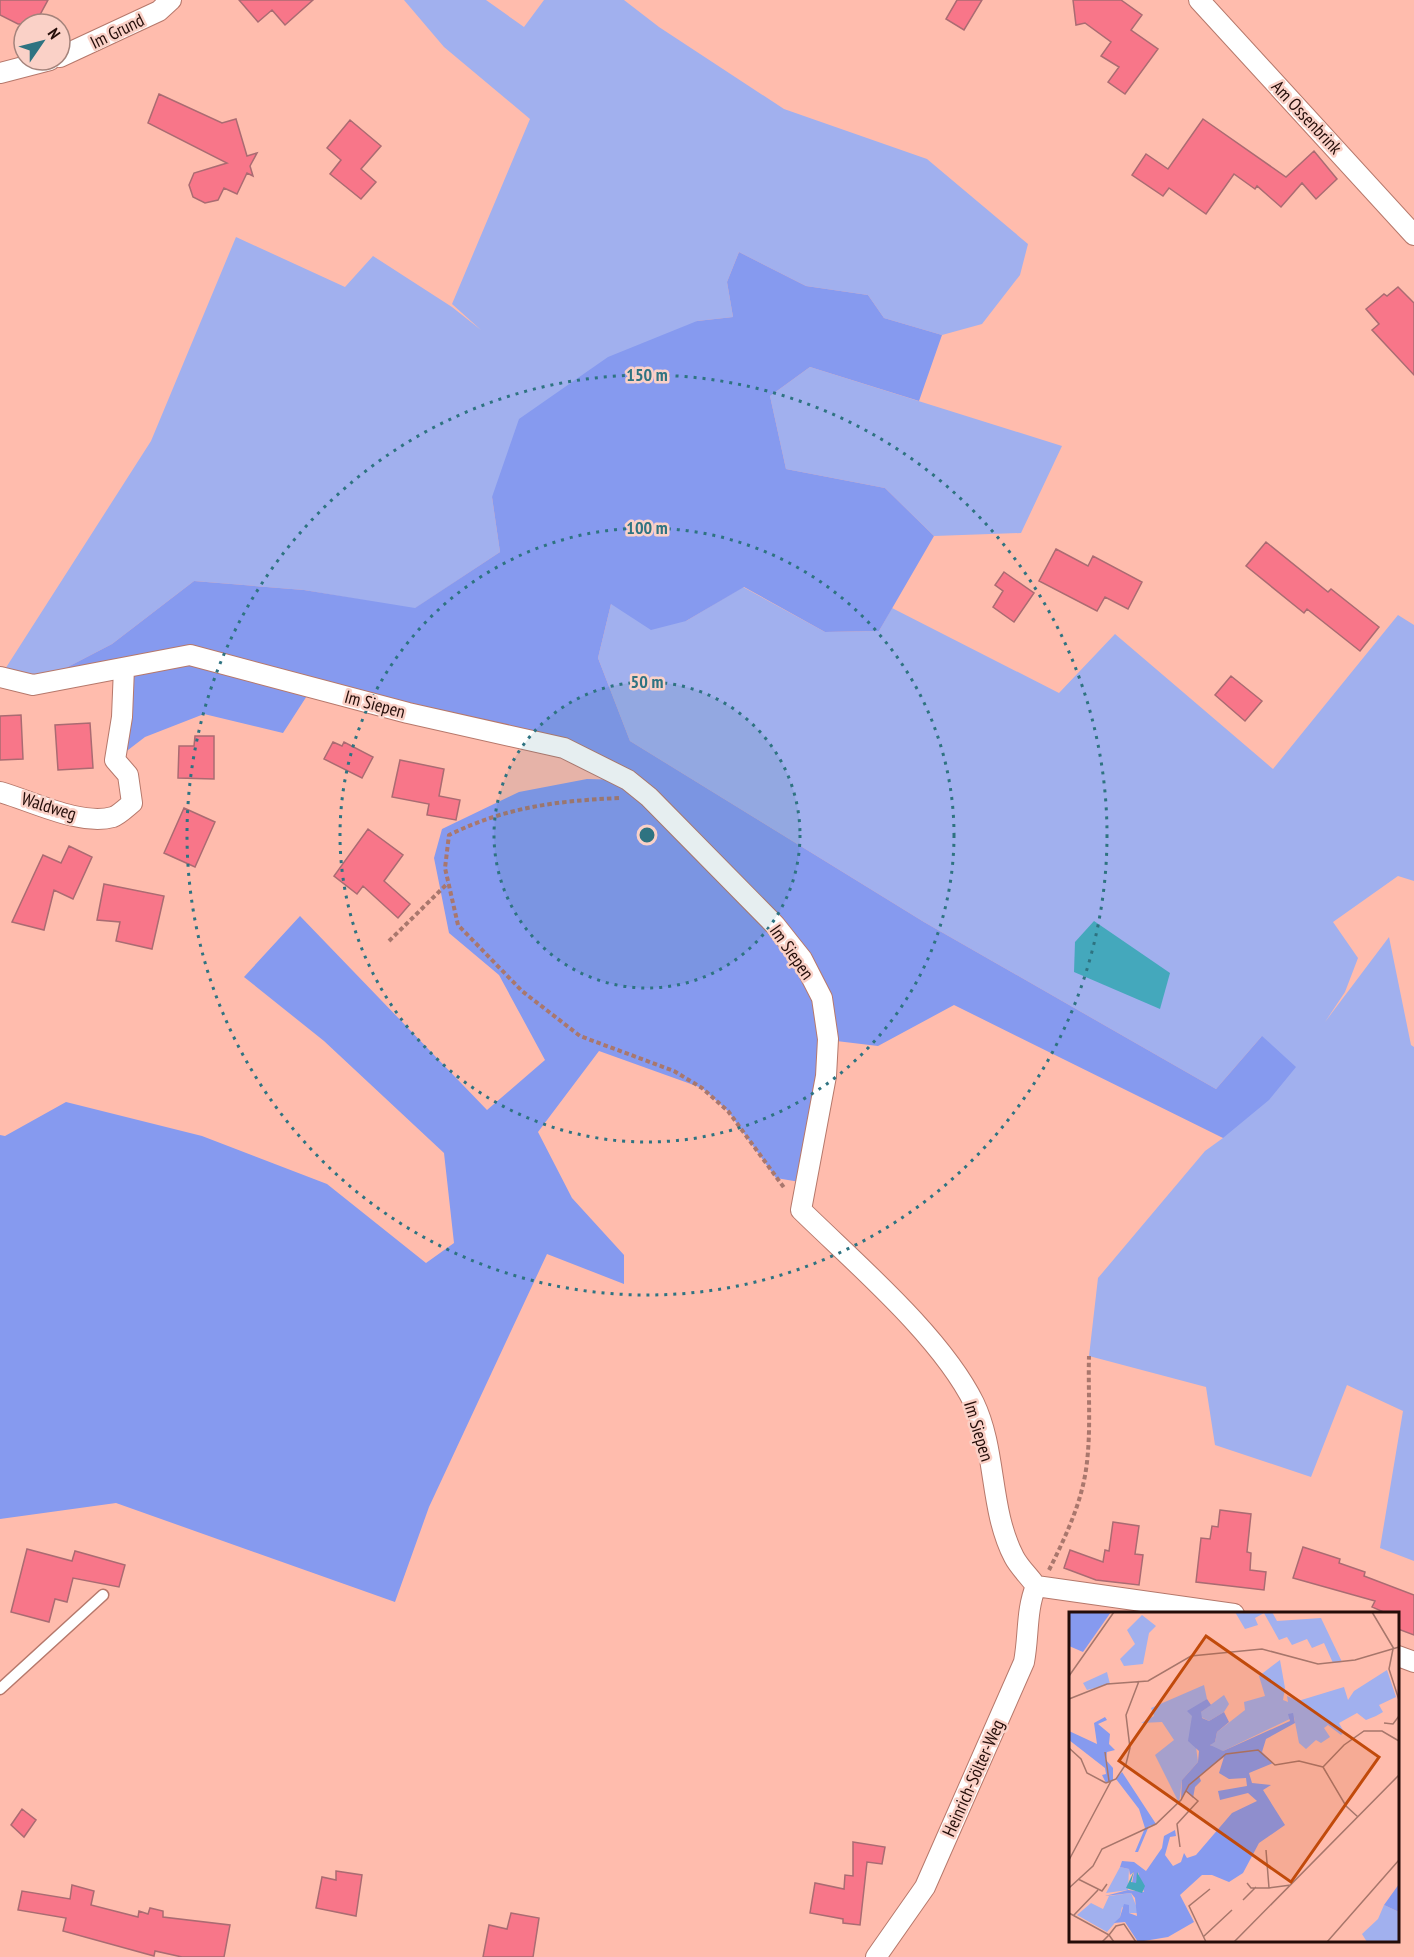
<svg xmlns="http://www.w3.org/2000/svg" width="1414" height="1957" font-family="'PT Sans Narrow',sans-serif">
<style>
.green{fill:#a1b0ee}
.forest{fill:#869aef}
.water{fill:#44a8bc}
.building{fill:#f87689;stroke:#aa6b72;stroke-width:1.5}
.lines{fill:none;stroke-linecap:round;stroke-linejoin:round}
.lane-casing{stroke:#b6786b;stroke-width:13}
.street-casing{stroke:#b6786b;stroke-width:22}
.path{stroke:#a9776d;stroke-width:4;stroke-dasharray:4.5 3;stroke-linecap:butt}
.lane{stroke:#fff;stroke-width:10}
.street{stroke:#fff;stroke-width:20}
.ring{fill:none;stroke:#2e7381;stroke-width:3;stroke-dasharray:3 6}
.labels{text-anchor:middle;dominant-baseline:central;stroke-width:5;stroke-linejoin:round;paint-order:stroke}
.street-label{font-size:18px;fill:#240d09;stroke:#fad1c7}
.inset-road{fill:none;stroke:#a7766b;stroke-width:1.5}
.view{fill:#c14a0b;fill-opacity:0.15;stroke:#c14a0b;stroke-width:3}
.inset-edge{fill:none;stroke:#240d09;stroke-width:3}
.centre{fill:#2e7381;stroke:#fad1c7;stroke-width:3}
.ring-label{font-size:18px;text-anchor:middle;font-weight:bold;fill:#2e7381;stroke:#fad1c7;stroke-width:5;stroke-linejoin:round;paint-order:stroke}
</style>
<rect width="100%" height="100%" fill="#ffbcad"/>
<path class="green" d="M404,0H486L524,27L544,0H624L659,27L784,109L927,159L1028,244L1020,275L982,324L942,335L884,318L868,295L806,286L739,252L727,282L733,317L697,321L492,497L500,552L414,609L304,590L194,581L112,644L33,685L0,677L151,441L236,237L345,287L373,256L452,307L481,330L452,304L530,119L444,47Z
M810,367L1062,446L1021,533L934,536L885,488L786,469L770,396Z
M743,587L825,632L879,631L892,608L1059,693L1115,634L1273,769L1398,615L1414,625V881L1398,876L1333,922L1358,958L1345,992L1325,1022L1389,937L1411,1045L1414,1047V1561L1380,1548L1403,1411L1347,1385L1311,1477L1215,1445L1206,1387L1089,1356L1098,1278L1205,1151L1223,1138L1262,1036L1216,1089L924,922L630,741L598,658L611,604L686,621Z"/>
<path class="forest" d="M739,252L806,286L868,295L884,318L942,335L919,401L810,367L770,396L786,469L885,488L934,536L879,631L825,632L744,587L686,621L651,630L611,604L598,658L630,741L924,922L1216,1089L1262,1036L1296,1067L1269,1100L1223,1138L954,1005L878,1046L828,1040L806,1183L776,1178L728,1111L702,1088L599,1051L538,1132L572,1198L624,1255V1284L547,1254L429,1507L395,1602L116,1503L0,1519V1135L5,1136L66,1102L202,1136L327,1184L426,1263L454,1243L444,1153L324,1041L244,977L300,916L487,1110L545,1060L499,975L449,933L434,858L442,829L519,792L587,779L625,780L589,760L312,688L283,733L204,714L145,737L115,760L123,673L33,685L112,644L194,581L304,590L415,608L500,552L492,497L519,419L608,357L697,321L733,317L727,282Z"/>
<path class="water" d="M1094,921L1170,973L1160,1009L1074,972L1075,942Z"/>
<path class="building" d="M0,0H48L35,24H18L0,15Z
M239,0H313L285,25L272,10L258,22Z
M957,0H982L964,30L946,19Z
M1073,0H1121L1142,15L1131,30L1158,49L1125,94L1108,82L1119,67L1101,56L1111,42L1085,23L1076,25Z
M159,94L222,123L236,119L247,156L257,153L250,166L253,176L247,173L237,194L224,188L218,200L205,203L193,197L189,185L194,173L227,163L148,123Z
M1203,119L1286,177L1314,151L1337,179L1316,199L1302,183L1281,207L1257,186L1255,189L1234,174L1206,214L1169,188L1163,196L1132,175L1146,154L1168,169Z
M350,120L381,146L361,169L376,182L361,199L330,174L341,160L327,148Z
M1398,287L1414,303V375L1372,330L1379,324L1366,309L1384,294L1387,296Z
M1266,542L1328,592L1331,589L1379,627L1360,651L1307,609L1304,613L1246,566Z
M1056,549L1088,566L1093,556L1142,582L1128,609L1105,597L1097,611L1039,581Z
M1004,572L1034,593L1014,622L993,607L1003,591L995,585Z
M1231,676L1262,701L1245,721L1215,695Z
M21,715L23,759L0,760V716Z
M90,723L93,768L58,770L55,725Z
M195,736H214V779L178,778L179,746H194Z
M333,742L342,746L344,742L373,757L362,778L324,759Z
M400,760L444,769L439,796L460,800L456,820L427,815L429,804L392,797Z
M184,808L215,822L195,867L164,853Z
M368,829L403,855L384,881L410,904L398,918L363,886L357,894L334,876Z
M69,846L92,857L73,899L54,890L44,930L12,922L43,855L61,863Z
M104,884L164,896L152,949L116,941L120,922L97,920Z
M1220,1510L1251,1514L1247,1552L1251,1553L1250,1570L1266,1572L1264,1590L1196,1582L1201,1538L1210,1539L1212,1526L1218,1527Z
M1113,1522L1139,1526L1135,1554L1143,1555L1139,1585L1096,1580L1064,1568L1070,1550L1103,1562L1105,1550L1109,1551Z
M1303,1547L1340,1559L1339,1563L1365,1572L1364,1576L1414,1595V1635L1398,1629V1614H1388L1372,1607L1375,1601L1293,1578Z
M27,1549L72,1561L75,1551L125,1565L119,1587L73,1578L67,1602L55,1599L49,1622L11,1612Z
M22,1809L36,1820L24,1837L11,1825Z
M853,1842L885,1847L882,1864L867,1862L860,1925L843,1923V1919L810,1913L815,1883L844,1889L845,1875L853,1876Z
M336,1871L362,1875L356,1916L316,1908L322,1877L336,1880Z
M72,1885L94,1891L91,1905L138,1917L139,1911L148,1914L150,1908L163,1911V1917L230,1925L224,1957H182L155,1951L154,1956L63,1931L66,1918L18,1910L22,1891L70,1899Z
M511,1913L539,1918L533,1957H483L489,1925L507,1929Z"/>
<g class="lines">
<g class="lane-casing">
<path id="lane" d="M0,1689L103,1595"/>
</g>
<g class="street-casing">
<path id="street" d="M1199,0L1414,235
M60,57L159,11L171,0
M0,73L50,60
M0,677L33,685L190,655L408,713L564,748L628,780L649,797L775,925L802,959L822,998L828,1039L826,1076L801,1210C855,1263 941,1336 974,1403C997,1451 989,1509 1014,1557C1019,1567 1029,1576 1036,1586L1234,1614
M0,792C32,801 80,826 113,817C119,815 127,807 132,803L128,775L115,760L122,717L124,668
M1398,1656L1414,1662
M876,1957L925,1887L1024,1662C1029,1636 1026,1610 1036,1586"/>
</g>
<path class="path" d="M619,798C556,801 506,807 449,835L445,868L458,925L522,991L580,1036L674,1071L702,1088L728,1111L785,1189
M389,941L448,883
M1049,1570C1066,1536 1083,1500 1087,1462C1091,1427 1088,1391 1089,1356"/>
<use href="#lane" class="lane"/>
<use href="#street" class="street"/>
</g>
<circle cx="647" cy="835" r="153" fill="#2e7381" fill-opacity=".12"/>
<g class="ring">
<circle cx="647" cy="835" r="153"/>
<circle cx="647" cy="835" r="307"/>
<circle cx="647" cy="835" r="460"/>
</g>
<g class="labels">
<g class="street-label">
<text transform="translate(117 31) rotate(-26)">Im Grund</text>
<text transform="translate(1307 117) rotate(47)">Am Ossenbrink</text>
<text transform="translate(375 704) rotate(15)">Im Siepen</text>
<text transform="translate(49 806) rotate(17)">Waldweg</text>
<text transform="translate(792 952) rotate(55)">Im Siepen</text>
<text transform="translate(979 1431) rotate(73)">Im Siepen</text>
<text transform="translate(973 1778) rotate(-66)">Heinrich-Sölter-Weg</text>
</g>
</g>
<g transform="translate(1069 1612)">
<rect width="330" height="330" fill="#ffbcad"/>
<path d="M166,0H203L208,9L252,6L273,50L264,51L255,31L243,36L238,27L223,33L218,25L210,28L195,1L186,6L189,13L176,17ZM73,3L87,14L80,21L74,52L55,54L51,47L66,32L58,18ZM211,48L216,76L214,88L219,90L218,84L229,89L275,75L279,88L285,79L318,58L327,85L310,93L314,100L307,104L297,108L288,101L270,111L275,120L272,123L259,113L255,116L261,125L252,131L247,128L237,137L230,131L225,105L154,139L145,137L141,132L146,130L148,120L176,98L175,90L196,84L190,64ZM38,60L41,72L18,78L14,71ZM135,73L138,87L125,96L123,104L129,150L113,168L110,191L86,143L105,128L93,110L72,111L85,104L82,96ZM155,83L160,92L155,100L140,109L132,105V100ZM51,255L60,257L59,278L37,281ZM62,281L70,301H60L53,295L51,305L38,320L8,303L22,291L34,297L40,284ZM315,293L330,300V330H298L293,322L309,307Z" fill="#a1b0ee"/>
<path d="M0,0H42L14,40L0,34ZM138,87L142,93L132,100L133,106L140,109L155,100L160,110L148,120L146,130L141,133L154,139L221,109L219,102L224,101L226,111L197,127L193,140L204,151L180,161L183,171L202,173L194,178L216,213L190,231L174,261L160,270L143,263H133L111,283L125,310L99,325L69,330L56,310L45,311L51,305L55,292L60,293V301L68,304L66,286L62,281L36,284L59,278L75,280L69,260L67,271H63L65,260L61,263L60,257L51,255L53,249L65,250L77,259L93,236L95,224L106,218L107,224L101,225L96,243L104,254L112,250L115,241L118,246L127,243L163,201L188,189L179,181L151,188L149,179L178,174L177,166L160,167L150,161L155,145L130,164L132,169L126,175L124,186L117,179L112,188L113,168L129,150L130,139L119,129L123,104L118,99ZM36,105L38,108L29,112L41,122L40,132L46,138L38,140L37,148L44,156V169L37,171L33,163L37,162L36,156L0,128V119L28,132L25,111ZM53,160L87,212L80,214L69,240H66L76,216L70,197L47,167ZM330,272V300L315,293Z" fill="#869aef"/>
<path d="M65,259L62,270L67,271L68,260L76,274L73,281L57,276Z" fill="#44a8bc"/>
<path class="inset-road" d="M303,0L325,37M324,37L320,57L330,88M0,64L45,0M0,87L38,72L79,69L122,44L193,37L249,52L286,48L330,35M315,111L324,112L330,104M0,136L12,147L18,161L37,171M36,140L40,169M254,155L275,133L295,119H313L330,129M254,155L277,194L289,205M37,171L47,167L57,152L61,136L57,103L70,69M111,235L108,212L129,189L117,179M197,238L200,276M0,248L42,169M9,267L33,279L38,272M178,271L182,276H200L222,273M0,276L24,254L33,237L87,212L112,188L120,173L157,142L189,138L206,153L230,149L254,155M174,288L187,275M0,301L40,323L47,314L55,312L67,330M4,304L29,278M134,325L163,298M33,330L40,323L45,330M137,330L120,294L141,277M165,330L330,163M258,330L330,248"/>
<path class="view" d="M137,24L310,145L222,270L50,149Z"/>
<rect width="330" height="330" class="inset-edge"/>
</g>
<circle cx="647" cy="835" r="9" class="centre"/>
<g class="ring-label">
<text x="647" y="381">150 m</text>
<text x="647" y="534">100 m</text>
<text x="647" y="688">50 m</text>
</g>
<g transform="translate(42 42) rotate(55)"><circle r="28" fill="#fad1c7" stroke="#a4837b" stroke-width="1.5"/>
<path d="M0-4.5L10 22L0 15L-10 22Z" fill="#2e7381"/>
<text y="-9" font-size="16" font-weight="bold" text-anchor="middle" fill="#240d09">N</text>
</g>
</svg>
